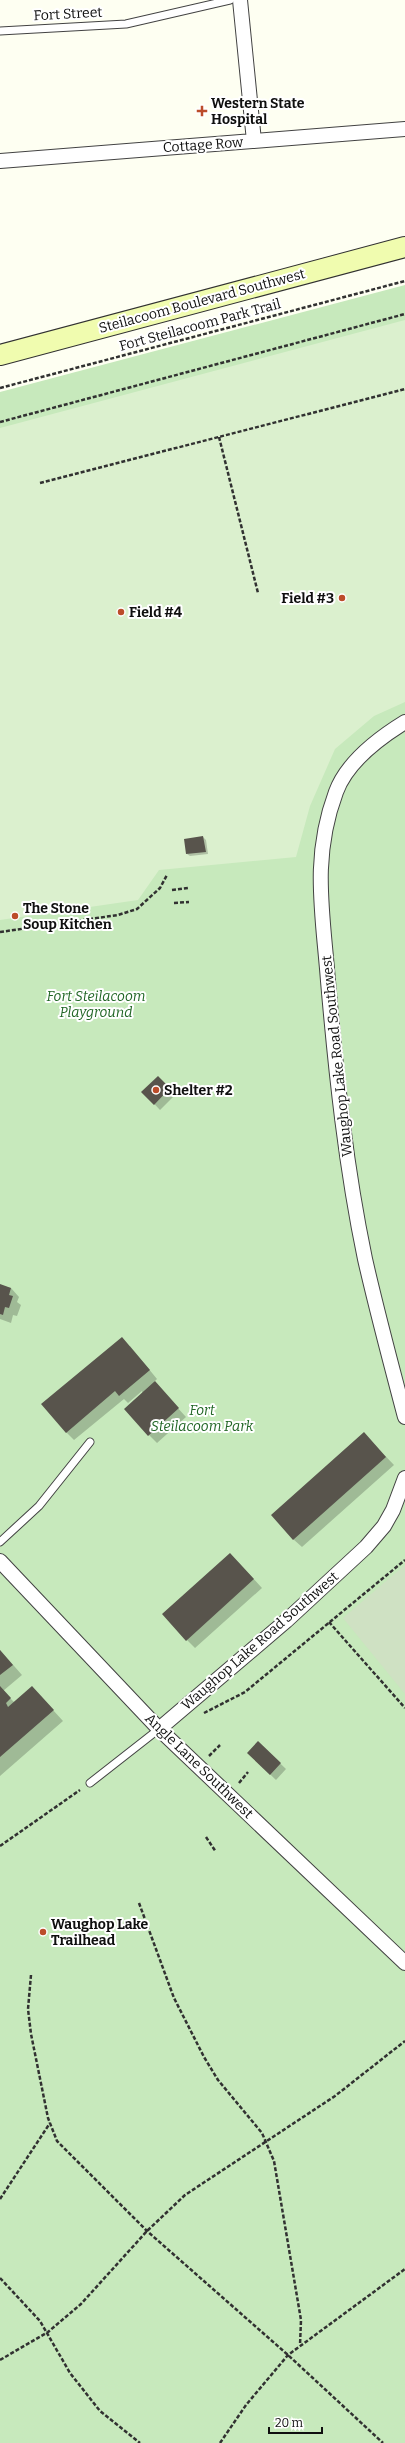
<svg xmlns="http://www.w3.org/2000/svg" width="405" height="2443" font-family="Bitter,serif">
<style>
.green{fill:#c7e9bc}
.cemetery{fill:#cfe1c3}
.pitch{fill:#dbf0ce}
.shadow{fill:#0003}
.building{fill:#58544c}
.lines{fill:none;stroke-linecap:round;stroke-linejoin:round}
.lane-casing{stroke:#424242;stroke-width:9}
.street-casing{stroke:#424242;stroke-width:16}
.secondary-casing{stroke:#313131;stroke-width:22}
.path{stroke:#313131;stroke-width:2.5;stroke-dasharray:4 2;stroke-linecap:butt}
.lane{stroke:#fff;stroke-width:7}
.street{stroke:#fff;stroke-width:14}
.secondary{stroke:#f0fcaf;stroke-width:20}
.poi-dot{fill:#bc4c2a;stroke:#fff;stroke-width:1.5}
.labels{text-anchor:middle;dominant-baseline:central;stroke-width:4;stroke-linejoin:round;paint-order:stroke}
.street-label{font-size:14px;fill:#0f0f0f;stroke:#fff}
.poi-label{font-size:14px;font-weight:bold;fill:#0f0f0f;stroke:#fff;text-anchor:start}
.park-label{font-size:14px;font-style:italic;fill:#216625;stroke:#fff}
</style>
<rect width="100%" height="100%" fill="#fefff2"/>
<path class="green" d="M405,285V2443H0V392Z"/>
<path class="cemetery" d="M405,1565V1694L343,1618Z"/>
<path class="pitch" d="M405,320V702L374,716L335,749L310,806L296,857L159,870L138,900L0,920V428Z"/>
<path class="shadow" d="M203,837L206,840L208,854L190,856L187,854Z
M158,1078L175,1095L160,1110L143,1092Z
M0,1285L11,1288L19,1297L17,1302L21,1305L17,1316L13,1315L11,1323L0,1319Z
M130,1346L157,1379L154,1382L186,1417L157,1443L149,1435L142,1391L128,1403L124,1399L74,1440L66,1432Z
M372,1442L394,1465L302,1547L293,1539Z
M238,1562L262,1588L195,1648L187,1640Z
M0,1650L22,1675L3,1691L15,1703L42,1698L63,1721L0,1776Z
M258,1742L286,1769L276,1780L248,1753Z"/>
<path class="building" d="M203,836L206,852L186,854L184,839Z
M158,1076L170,1088L154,1105L141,1092Z
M0,1284L11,1288L9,1295L13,1296L9,1308L5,1307L3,1315L0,1314Z
M122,1337L150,1370L119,1396L115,1391L66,1433L41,1404Z
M155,1381L179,1408L148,1436L124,1409Z
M364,1432L386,1457L293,1540L271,1515Z
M230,1553L254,1579L186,1641L162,1614Z
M0,1650L13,1665L0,1675Z
M0,1686L11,1698L6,1703L8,1707L32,1686L54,1710L0,1757Z
M258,1741L281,1763L270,1775L247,1753Z"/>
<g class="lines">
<g class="lane-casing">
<path id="lane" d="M0,31L126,24L230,0
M0,1542L39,1506L90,1442
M90,1783L159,1729"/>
</g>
<g class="street-casing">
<path id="street" d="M240,0L254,141
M0,161L405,129
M405,722C379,738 347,762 336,792C311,859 323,913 328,981C336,1074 346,1168 365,1259C377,1312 391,1364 405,1417
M0,1561L159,1729L405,1963
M159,1729L286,1621L366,1547L384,1526L393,1510L405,1478"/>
</g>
<g class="secondary-casing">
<path id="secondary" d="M0,355L405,247"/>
</g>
<path class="path" d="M0,388L405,281
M0,422L405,314
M219,437L258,593
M40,483L405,389
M172,890L188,888
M174,903L189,902
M0,932L118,915L137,909L160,888L167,875
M329,1622L405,1708
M204,1713L245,1692L405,1560
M209,1756L220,1745
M239,1783L248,1772
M206,1837L216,1852
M0,1846L80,1790
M139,1903L174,1998L204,2057L218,2080L262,2133L274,2161L301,2320L300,2345
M31,1975L28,2009L31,2034L48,2118L57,2141L147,2231L288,2355L383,2443
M0,2199L50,2123
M0,2278L40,2321L70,2373L100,2411L140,2443
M0,2360L48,2332L81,2304L147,2231L185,2195L335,2096L405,2041
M220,2443L246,2405L288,2355L405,2269"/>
<use href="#lane" class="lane"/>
<use href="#street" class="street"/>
<use href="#secondary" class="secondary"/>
</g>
<g class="poi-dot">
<path d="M200 105h4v4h4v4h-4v4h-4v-4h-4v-4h4z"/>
<circle cx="342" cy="598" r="4"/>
<circle cx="121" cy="612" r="4"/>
<circle cx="15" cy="916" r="4"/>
<circle cx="156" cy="1090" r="4"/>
<circle cx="43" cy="1932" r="4"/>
</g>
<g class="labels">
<g class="street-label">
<text transform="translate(68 14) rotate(-3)">Fort Street</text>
<text transform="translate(203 145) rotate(-4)">Cottage Row</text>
<text transform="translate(202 301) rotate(-15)">Steilacoom Boulevard Southwest</text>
<text transform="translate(200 325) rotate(-15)">Fort Steilacoom Park Trail</text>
<text transform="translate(337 1056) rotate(-96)">Waughop Lake Road Southwest</text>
<text transform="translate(260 1641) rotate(-41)">Waughop Lake Road Southwest</text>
<text transform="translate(199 1766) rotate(44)">Angle Lane Southwest</text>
</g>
<g class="poi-label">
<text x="211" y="103">Western State<tspan x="211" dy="16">Hospital</tspan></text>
<text x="334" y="598" text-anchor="end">Field #3</text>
<text x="129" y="612">Field #4</text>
<text x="23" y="908">The Stone<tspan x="23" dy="16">Soup Kitchen</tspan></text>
<text x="164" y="1090">Shelter #2</text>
<text x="51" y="1924">Waughop Lake<tspan x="51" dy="16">Trailhead</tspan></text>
</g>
<g class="park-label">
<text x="96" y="996">Fort Steilacoom<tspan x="96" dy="16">Playground</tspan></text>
<text x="202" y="1410">Fort<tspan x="202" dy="16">Steilacoom Park</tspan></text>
</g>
</g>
<path d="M269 2427v6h53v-6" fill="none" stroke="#0f0f0f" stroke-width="2"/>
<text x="275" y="2427" font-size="12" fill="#0f0f0f" stroke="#ffffff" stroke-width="3" paint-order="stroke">20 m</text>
</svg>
